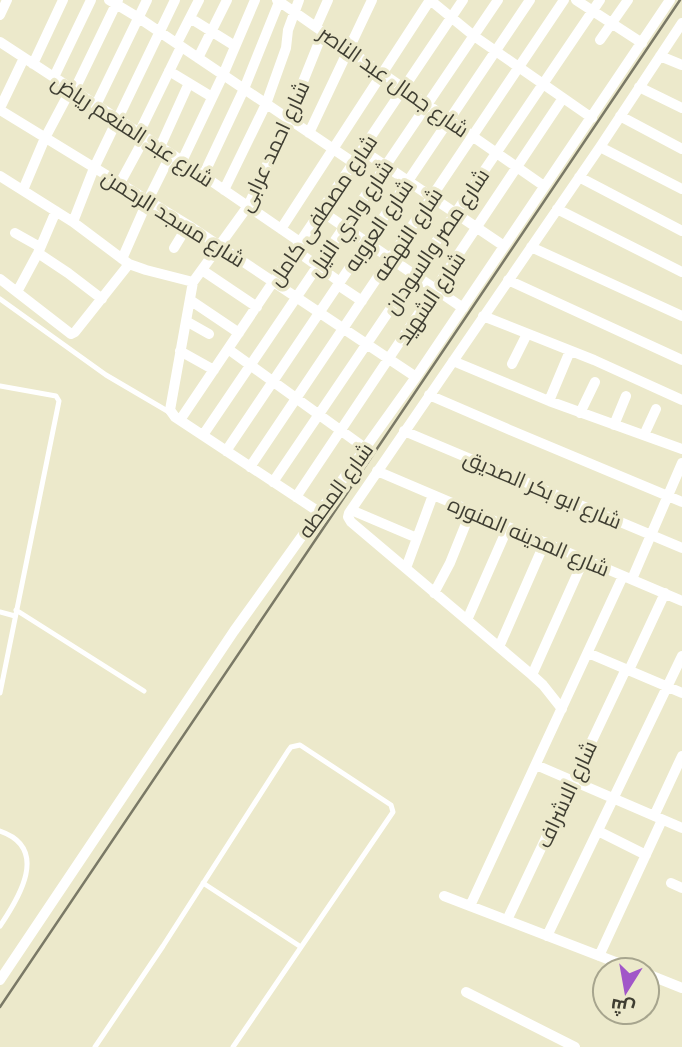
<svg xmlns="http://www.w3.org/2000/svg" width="682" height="1047" font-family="Ubuntu,Cairo,sans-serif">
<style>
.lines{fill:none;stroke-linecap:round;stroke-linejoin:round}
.lane{stroke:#fff;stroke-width:5}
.street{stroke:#fff;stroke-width:10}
.rail{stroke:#7a7966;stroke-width:2.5}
.labels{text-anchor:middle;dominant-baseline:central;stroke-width:7;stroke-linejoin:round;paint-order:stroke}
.street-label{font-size:21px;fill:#3f3e32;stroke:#ece9cb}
</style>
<rect width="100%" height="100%" fill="#ece9cb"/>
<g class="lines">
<path class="lane" d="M0,299L106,375L169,412
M0,386L56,396L59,401L0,693
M16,610L144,691
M0,612L15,616
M0,831C50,848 19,898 0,926
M203,883L301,947
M95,1047L163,946L288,751L291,747L300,745L391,805L393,812L233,1047"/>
<path class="street" d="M109,0L139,18L354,163
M277,0L544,186
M430,0L474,36L592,118
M576,0L642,43
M0,15L7,0
M190,18L235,46
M316,27L328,0
M600,40L628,0
M0,42L182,161L300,242
M177,43L199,0
M660,56L682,65
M198,58L227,0
M33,64L63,0
M169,71L212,97
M54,77L91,0
M639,87L682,108
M74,91L118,0
M96,105L147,0
M0,108L24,58
M0,110L188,225L416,377
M620,116L682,149
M139,133L181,47
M309,133L372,0
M160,147L189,83
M600,147L682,189
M362,150L504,246
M182,161L223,75L255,0
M0,176L73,222L129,264L146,270L193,282
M203,176L244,89L279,2
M579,177L682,231
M120,183L145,137
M23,190L45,138L71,89
M224,190L266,104L286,48L288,30L299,0
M557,209L682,272
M321,211L463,308
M73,222L94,168L175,0
M281,229L430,0
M15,233L40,247
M531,247L682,316
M174,248L188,225
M295,250L340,282
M38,253L68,273L102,299
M122,259L148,200L171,154
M202,270L257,307
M0,279L71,334L75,332L129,264
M508,280L682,360
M338,285L362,301
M17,292L38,253L56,211
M190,300L239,333
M483,316L594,360L682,400
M186,321L209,334
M228,349L365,448
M180,351L214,370
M453,361L549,401L682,449
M512,364L527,334
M429,395L510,430L682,502
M549,401L570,351
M580,413L595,382
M180,420L463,0
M614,425L626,396
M404,431L682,548
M203,435L498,0
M644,435L656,409
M226,451L530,0
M250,467L564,0
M377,471L682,601
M273,482L600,0
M296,497L563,98
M351,510L417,538
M319,512L175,417L170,410L193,282L248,206L288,119L323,32
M406,568L433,495
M632,579L682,463
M434,593L450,563L471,511
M467,620L508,527
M499,647L545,542
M588,653L682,693
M629,670L665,593
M532,675L584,559
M562,709L543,685L532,675L351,522L348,517L349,513L600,147L682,23
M536,765L682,828
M654,816L682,756
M598,831L646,855
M671,883L682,888
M444,896L636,970
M470,906L623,576
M507,920L626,669
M547,936L682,656
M599,956L662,820
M647,974L682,988
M0,980L234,631L416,377L670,0
M466,992L575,1047"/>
<path class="rail" d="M0,1007L680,0"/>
</g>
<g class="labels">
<g class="street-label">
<text transform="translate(394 81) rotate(35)">شارع جمال عبد الناصر</text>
<text transform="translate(133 130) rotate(33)">شارع عبد المنعم رياض</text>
<text transform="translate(273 146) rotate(-65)">شارع احمد عرابى</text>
<text transform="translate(322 210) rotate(-56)">شارع مصطفى كامل</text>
<text transform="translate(174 218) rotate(32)">شارع مسجد الرحمن</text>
<text transform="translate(350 218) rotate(-56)">شارع وادي النيل</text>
<text transform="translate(378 225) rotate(-56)">شارع العروبه</text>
<text transform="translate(407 234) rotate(-56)">شارع النهضه</text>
<text transform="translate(436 241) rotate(-56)">شارع مصر والسودان</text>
<text transform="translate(430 298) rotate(-56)">شارع الشهيد</text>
<text transform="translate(543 489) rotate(23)">شارع ابو بكر الصديق</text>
<text transform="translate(335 490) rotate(-54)">شارع المحطه</text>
<text transform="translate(529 536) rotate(23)">شارع المدينه المنوره</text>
<text transform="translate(566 794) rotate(-65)">شارع الاشراف</text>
</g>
</g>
<g transform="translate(626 991) rotate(191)"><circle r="33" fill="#ece9cb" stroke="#a7a58e" stroke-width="2"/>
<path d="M0-5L12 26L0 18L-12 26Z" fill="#a156c8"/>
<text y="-10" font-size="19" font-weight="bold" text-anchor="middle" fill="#3f3e32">ش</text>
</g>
</svg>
